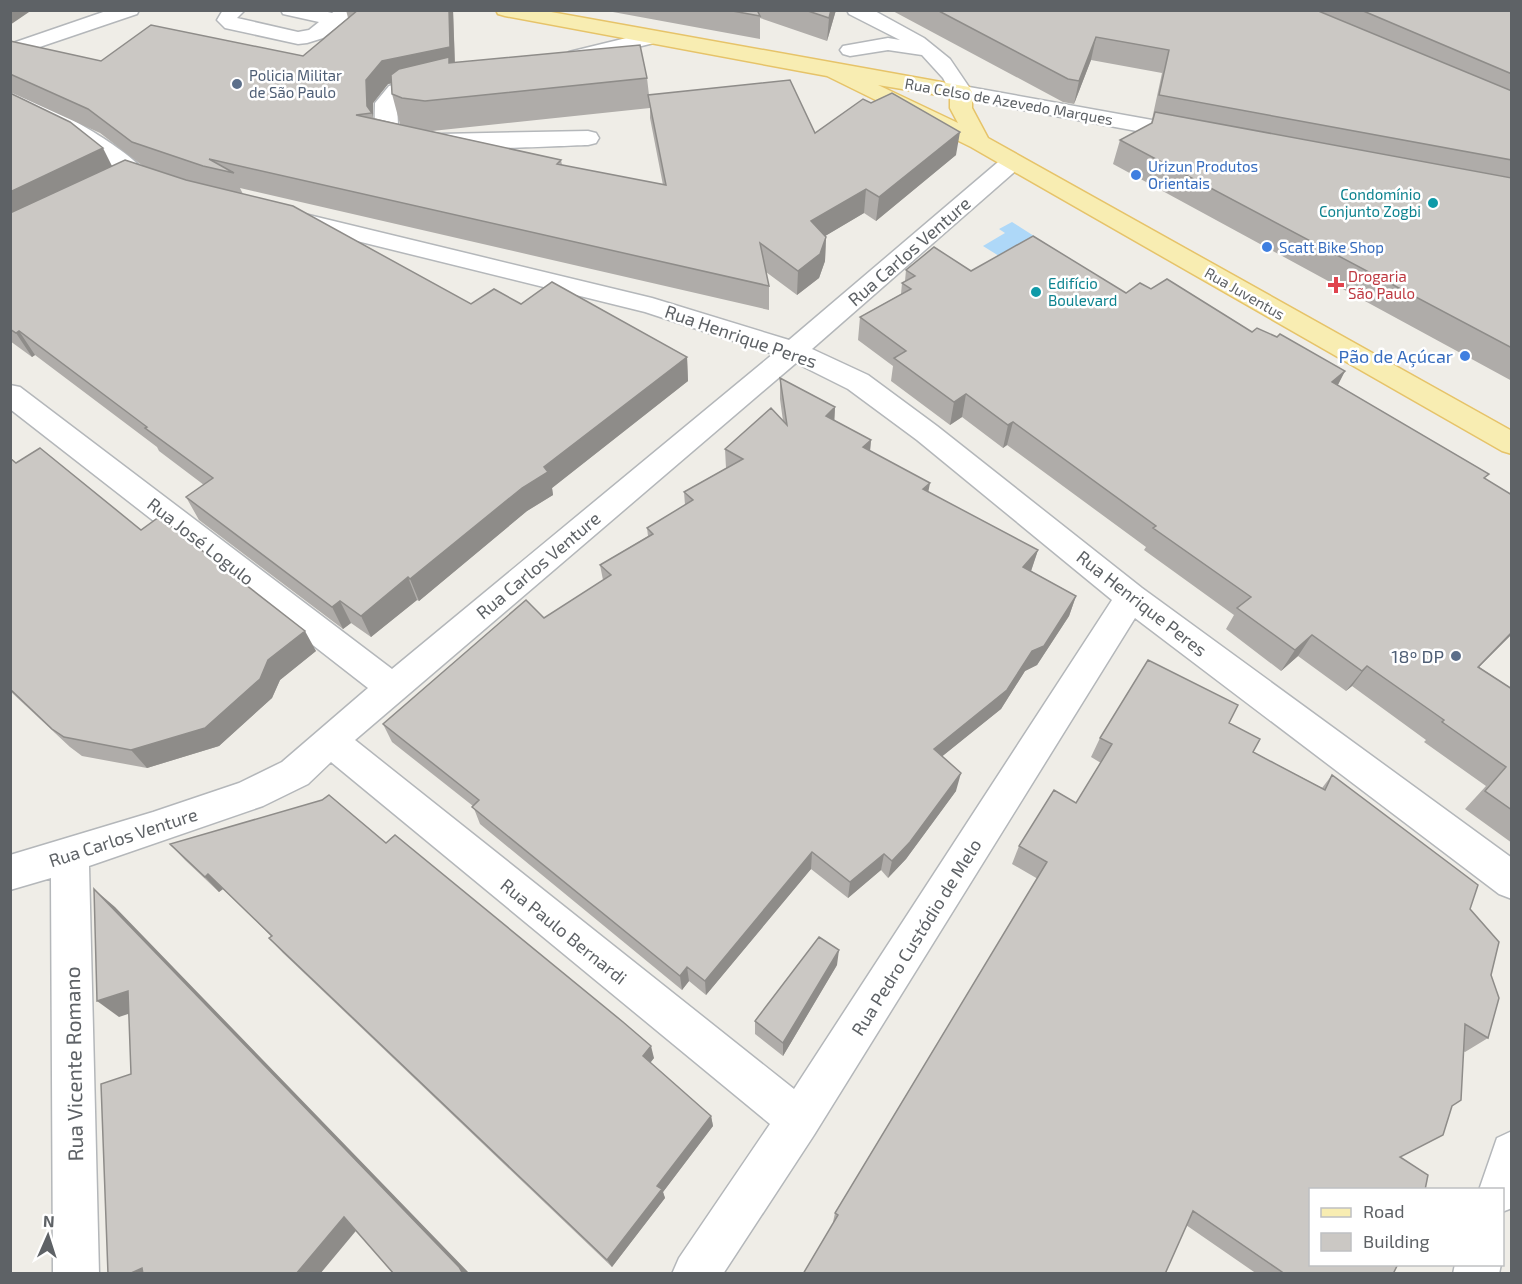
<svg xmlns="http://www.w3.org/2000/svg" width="1522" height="1284" font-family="'Exo 2',sans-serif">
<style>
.water{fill:#aed8f8}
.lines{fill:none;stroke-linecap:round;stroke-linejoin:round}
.minor-casing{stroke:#b4b7ba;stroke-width:3}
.major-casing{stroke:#e6c369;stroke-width:3}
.minor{fill:#fff;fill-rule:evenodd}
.major{fill:#f8edb2;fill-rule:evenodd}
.wall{fill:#afaca9;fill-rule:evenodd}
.shaded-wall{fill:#8e8c89}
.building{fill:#cbc8c4;stroke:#8e8c89;stroke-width:1.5}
.service-dot{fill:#5c6f8a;stroke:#fff;stroke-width:2}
.shop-dot{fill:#3f7fe0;stroke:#fff;stroke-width:2}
.culture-dot{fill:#0f9aa8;stroke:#fff;stroke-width:2}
.health-dot{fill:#e0444e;stroke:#fff;stroke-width:2}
.labels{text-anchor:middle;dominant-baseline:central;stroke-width:5;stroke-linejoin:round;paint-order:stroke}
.far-service-label{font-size:15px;fill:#4e5e75;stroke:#fff;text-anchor:start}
.far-street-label{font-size:15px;fill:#5e6266;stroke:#fff}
.far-shop-label{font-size:15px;fill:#366cbe;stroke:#fff;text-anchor:start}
.far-culture-label{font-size:15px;fill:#0d838f;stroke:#fff;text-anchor:end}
.far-health-label{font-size:15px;fill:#be3a42;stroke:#fff;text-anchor:start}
.street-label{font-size:18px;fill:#5e6266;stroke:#fff}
.shop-label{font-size:18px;fill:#366cbe;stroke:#fff;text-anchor:end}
.service-label{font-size:18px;fill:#4e5e75;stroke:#fff;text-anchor:end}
.near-street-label{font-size:21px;fill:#5e6266;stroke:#fff}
</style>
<rect width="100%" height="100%" fill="#efede7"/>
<path class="water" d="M1012,222L1034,236L999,256L983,246L1005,233L999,229Z"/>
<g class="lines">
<g class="minor-casing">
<path id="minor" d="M109,10H139L137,14L10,57V44Z
M223,10H245L237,18L298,32L309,30L319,22L283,14L281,10H319L332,13L336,10H358L323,38L307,43L298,44L225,28L217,20Z
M847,10H873L924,38L950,59L969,87L1191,127L1199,129L1202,134L1199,139L1191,141L953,97L943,78L922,55L888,50L850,56L843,54L840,50L843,46L888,38L900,40L849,14Z
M651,32L658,34L661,38L658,42L576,62L569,60L566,56L569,52Z
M434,75L441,77L445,81L441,85L405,96L397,104L398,125L409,130L440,134L588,131L596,133L599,138L596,143L588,145C545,146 412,156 380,134C373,129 375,111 375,103L389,86Z
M10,92C42,100 127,147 146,173L142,178L134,180L126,178L83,144L10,107Z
M1012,155L1020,157L1023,162L1020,167L812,349L868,375L937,426L1142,588L1512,858V899L1499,894L1135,618L814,1135L723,1274H672L679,1258L770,1124L331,762L308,784L263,806L89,866L99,1274H53L51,878L10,890V855L153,812L239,783L282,762L368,688L10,409V385L20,387L392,669L773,354L645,312L280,222L276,217L280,212L288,210L652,298L789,340L1004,157ZM796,363L848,389L917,440L1112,600L794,1089L355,740Z
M1512,1131V1208L1502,1212V1190H1479L1497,1138Z
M1455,1264H1501L1499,1274H1453Z"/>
</g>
<g class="major-casing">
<path id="major" d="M496,10H540L969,87L972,92V108L988,138L1512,431V454L1502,451L971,147L827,76L505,16L498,14ZM878,85L950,97V108L958,123Z"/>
</g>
<use href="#minor" class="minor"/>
<use href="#major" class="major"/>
</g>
<path class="wall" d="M346,10H453L455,63L647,78L649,95L815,133L956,155L876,221L864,213L825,236L826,237L825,261L819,278L797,295L766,272L769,286V310L240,188L243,194L471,304H521L687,357L688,381L552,488L553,495L527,511L419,601L417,600L371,637L351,623L343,629L199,520L186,497L204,485L159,451L157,447L35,355L32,357L10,341V93L112,166H143L100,133L10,92V41L101,61L303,56L348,18ZM392,83V94L400,124L403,125L374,118L373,117V103L388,84ZM650,108V118L663,185L562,165L561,160L426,130L432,131Z
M602,10H836L827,41L760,18V39Z
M891,10H1512V381L1113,164L1120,140L1151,124L1162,73L1091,60L1074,104L1063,102Z
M906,270L971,271L1126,293L1151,289L1345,371L1338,385L1485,479L1512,495V634L1479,667L1512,689V843L1465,809L1486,786L1424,742L1426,740L1352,686L1346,691L1298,656L1281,671L1226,629L1234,615L1144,550L1146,547L1007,445L1003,448L962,417L950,425L891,381L893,366L858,340L860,317L901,294L902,283L905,281Z
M780,378L835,407L834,420L871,440L870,451L928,492L1038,550L1031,571L1076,596L1069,616L1037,665L1025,671L1001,709L942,756L956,791L906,859L888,878L881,870L848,898L811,869L706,995L689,981L682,990L480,824L473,806L392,742L383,724L603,580L600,565L648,536L647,528L685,505L684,492L726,468L725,449L783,421L780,399Z
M10,458L16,463L141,530L316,651L280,680L272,698L219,746L147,768L82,756L70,747L10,691Z
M1229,723L1253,752L1322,788L1332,775L1470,909L1491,975L1488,1038L1465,1052L1463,1051L1311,1190L1393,1274H1257L1186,1225L834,1223L833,1222L835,1213L1038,879L1012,864L1019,846L1076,803L1101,763L1091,757L1100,738Z
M386,843L654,1058L650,1063L711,1116L713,1126L663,1192L665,1198L612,1267L283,953L269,938L271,936L223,889L219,892L185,860L170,844Z
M837,965L783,1056L755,1034V1021Z"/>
<path class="shaded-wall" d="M10,10H32L10,25Z
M449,10H453L455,70L388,84L373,103V117L372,113L367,106L366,80L382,61Z
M831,10H836L827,41L829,18Z
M1096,37L1091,60L1074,104L1079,81Z
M960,132L956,155L876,221L879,197Z
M103,148L115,172L10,222V192Z
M866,189L864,213L810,245L811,221Z
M826,237L825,261L819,278L797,295L798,271Z
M19,331L35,355L32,357L16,333Z
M687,357L688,381L552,488L553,495L527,511L419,601L410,579L544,467Z
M1345,371L1333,394L1332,382Z
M966,394L962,417L950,425L954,402Z
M835,407L834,428L826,416Z
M1013,422L1007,445L1003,448L1008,425Z
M871,440L869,461L863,447Z
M930,483L926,504L923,489Z
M1038,550L1031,571L1017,587L1023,567Z
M408,577L417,600L371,637L361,616Z
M1076,596L1069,616L1037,665L1025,671L1001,709L929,767L934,749L1032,651Z
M340,601L351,623L343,629L332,607Z
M305,631L316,651L280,680L272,698L219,746L147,768L131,750L268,660Z
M1512,632V634L1459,687L1478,667Z
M1312,635L1298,656L1281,671L1295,650Z
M1367,666L1352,686L1346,691L1362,671Z
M961,773L956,791L906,859L888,878L892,861Z
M812,852L811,869L706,995L705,981Z
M884,854L881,870L848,898L850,882Z
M208,874L223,889L219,892L205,877Z
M94,889L115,907L470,1274H463Z
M839,950L837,965L783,1056V1043Z
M687,967L689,981L682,990L680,976Z
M128,991L149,1007L119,1017L97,1001Z
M651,1046L654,1058L646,1068L643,1056Z
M711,1116L713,1126L663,1192L665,1198L612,1267L607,1260L657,1186Z
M344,1217L360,1226L320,1274H296Z
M142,1268L159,1274H129Z"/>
<path class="building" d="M358,10H449L450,47L382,61L366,80L367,106L372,113L356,115L561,160L557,164L666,185L648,95L790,80L815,133L863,99L871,103L892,93L960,132L879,197L866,189L811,221L826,237L820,254L798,271L760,243L769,286L209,159L234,173L203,166L132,142L88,109L10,74V41L101,61L151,25L303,56Z
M727,10H757L760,16Z
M805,10H831L829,18Z
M937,10H1316L1512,91V160L1159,95L1169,50L1096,37L1079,81L1068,79Z
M1361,10H1512V74Z
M640,45L647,78L425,101L402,98L392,94L391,75L399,69L449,57V63Z
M10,93L70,122L103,148L10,192Z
M1155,112L1512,178V348L1120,140L1152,123Z
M125,160L186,180L293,206L471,304L494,289L521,304L552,282L687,357L544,467L548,472L522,488L410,579L408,577L361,616L340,601L332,607L186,497L213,478L145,428L147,427L19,331L16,333L10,329V213Z
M1033,236L1126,293L1140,283L1151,289L1167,279L1252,332L1257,328L1277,337L1280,334L1345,371L1332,382L1489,474L1484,478L1512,495V632L1478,667L1512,689V810L1485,791L1506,767L1442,722L1444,720L1367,666L1362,671L1312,635L1295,650L1237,608L1251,597L1153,528L1156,526L1013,422L1008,425L966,394L954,402L894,358L906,351L860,317L911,289L902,283L915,276L906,270L934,247L971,271Z
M780,378L835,407L826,416L871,440L863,447L930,483L923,489L1038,550L1023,567L1076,596L1044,646L1032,651L1007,690L934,749L961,773L910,842L892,861L884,854L850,882L812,852L705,981L687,967L680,976L472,807L479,800L383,724L526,600L544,618L611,575L600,565L653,534L647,528L693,500L684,492L743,459L725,449L771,408L787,425Z
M40,448L141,530L159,517L305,631L268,660L260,679L205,728L131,750L64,737L52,729L10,689V458L16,463Z
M1148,660L1238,705L1229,723L1260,739L1253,752L1325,790L1332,775L1478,885L1470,909L1499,942L1491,975L1499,998L1488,1038L1465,1024L1461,1100L1452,1106L1443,1135L1400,1157L1428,1175L1425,1190H1311V1264H1398L1393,1274H1285L1193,1211L1165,1274H803L838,1215L835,1213L1047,862L1019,846L1054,790L1076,803L1112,744L1100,738Z
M329,795L386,843L395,835L623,1022L651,1046L643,1056L711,1116L657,1186L662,1189L607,1260L269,938L272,936L208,874L205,877L170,844L322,800Z
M94,889L459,1267L463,1274H394L344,1217L296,1274H143L142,1268L129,1274H108L101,1084L131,1074L128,991L97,1001Z
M819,937L839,950L783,1043L755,1021Z"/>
<g class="service-dot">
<circle cx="237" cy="84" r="6"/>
<circle cx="1456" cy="656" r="6"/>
</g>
<g class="shop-dot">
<circle cx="1136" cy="175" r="6"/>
<circle cx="1267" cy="247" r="6"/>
<circle cx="1465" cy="356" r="6"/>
</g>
<g class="culture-dot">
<circle cx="1433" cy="203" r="6"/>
<circle cx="1036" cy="292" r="6"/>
</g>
<path class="health-dot" d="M1333 276h6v6h6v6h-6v6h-6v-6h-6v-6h6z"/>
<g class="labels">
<g class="far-service-label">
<text x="249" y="75">Policia Militar<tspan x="249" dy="17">de São Paulo</tspan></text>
</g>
<g class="far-street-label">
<text transform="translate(1009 101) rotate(10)">Rua Celso de Azevedo Marques</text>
<text transform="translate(1245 293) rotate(30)">Rua Juventus</text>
</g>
<g class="far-shop-label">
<text x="1148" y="166">Urizun Produtos<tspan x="1148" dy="17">Orientais</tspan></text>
<text x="1279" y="247">Scatt Bike Shop</text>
</g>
<g class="far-culture-label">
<text x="1421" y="194">Condomínio<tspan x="1421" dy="17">Conjunto Zogbi</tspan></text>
<text x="1048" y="283" text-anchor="start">Edifício<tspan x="1048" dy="17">Boulevard</tspan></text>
</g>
<g class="far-health-label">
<text x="1348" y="276">Drogaria<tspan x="1348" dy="17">São Paulo</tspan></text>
</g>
<g class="street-label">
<text transform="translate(909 251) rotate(-41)">Rua Carlos Venture</text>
<text transform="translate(741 336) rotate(19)">Rua Henrique Peres</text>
<text transform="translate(201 541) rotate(38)">Rua José Logulo</text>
<text transform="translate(538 565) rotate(-40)">Rua Carlos Venture</text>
<text transform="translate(1142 603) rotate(38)">Rua Henrique Peres</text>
<text transform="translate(123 837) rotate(-18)">Rua Carlos Venture</text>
<text transform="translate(564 931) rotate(39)">Rua Paulo Bernardi</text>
<text transform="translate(916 937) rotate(-58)">Rua Pedro Custódio de Melo</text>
</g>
<g class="shop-label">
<text x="1453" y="356">Pão de Açúcar</text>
</g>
<g class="service-label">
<text x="1444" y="656">18º DP</text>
</g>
<g class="near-street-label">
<text transform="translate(73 1064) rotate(-91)">Rua Vicente Romano</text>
</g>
</g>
<rect width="1522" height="1284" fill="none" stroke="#5e6266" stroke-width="24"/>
<rect x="1309" y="1188" width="195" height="78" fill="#ffffff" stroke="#bfc0c2" stroke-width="1.5"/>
<rect x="1321" y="1208" width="30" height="9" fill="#f8edb2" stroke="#bfc0c2" stroke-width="1.5"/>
<text x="1363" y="1218" font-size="18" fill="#5e6266">Road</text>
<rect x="1321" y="1233" width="30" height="18" fill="#cbc8c4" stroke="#bfc0c2" stroke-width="1.5"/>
<text x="1363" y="1248" font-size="18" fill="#5e6266">Building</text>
<g transform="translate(48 1236) rotate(3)" stroke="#ffffff" stroke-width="4.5" paint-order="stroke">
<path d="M0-4.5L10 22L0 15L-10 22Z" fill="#5e6266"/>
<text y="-9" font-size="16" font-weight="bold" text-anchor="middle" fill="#5e6266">N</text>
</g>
</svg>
